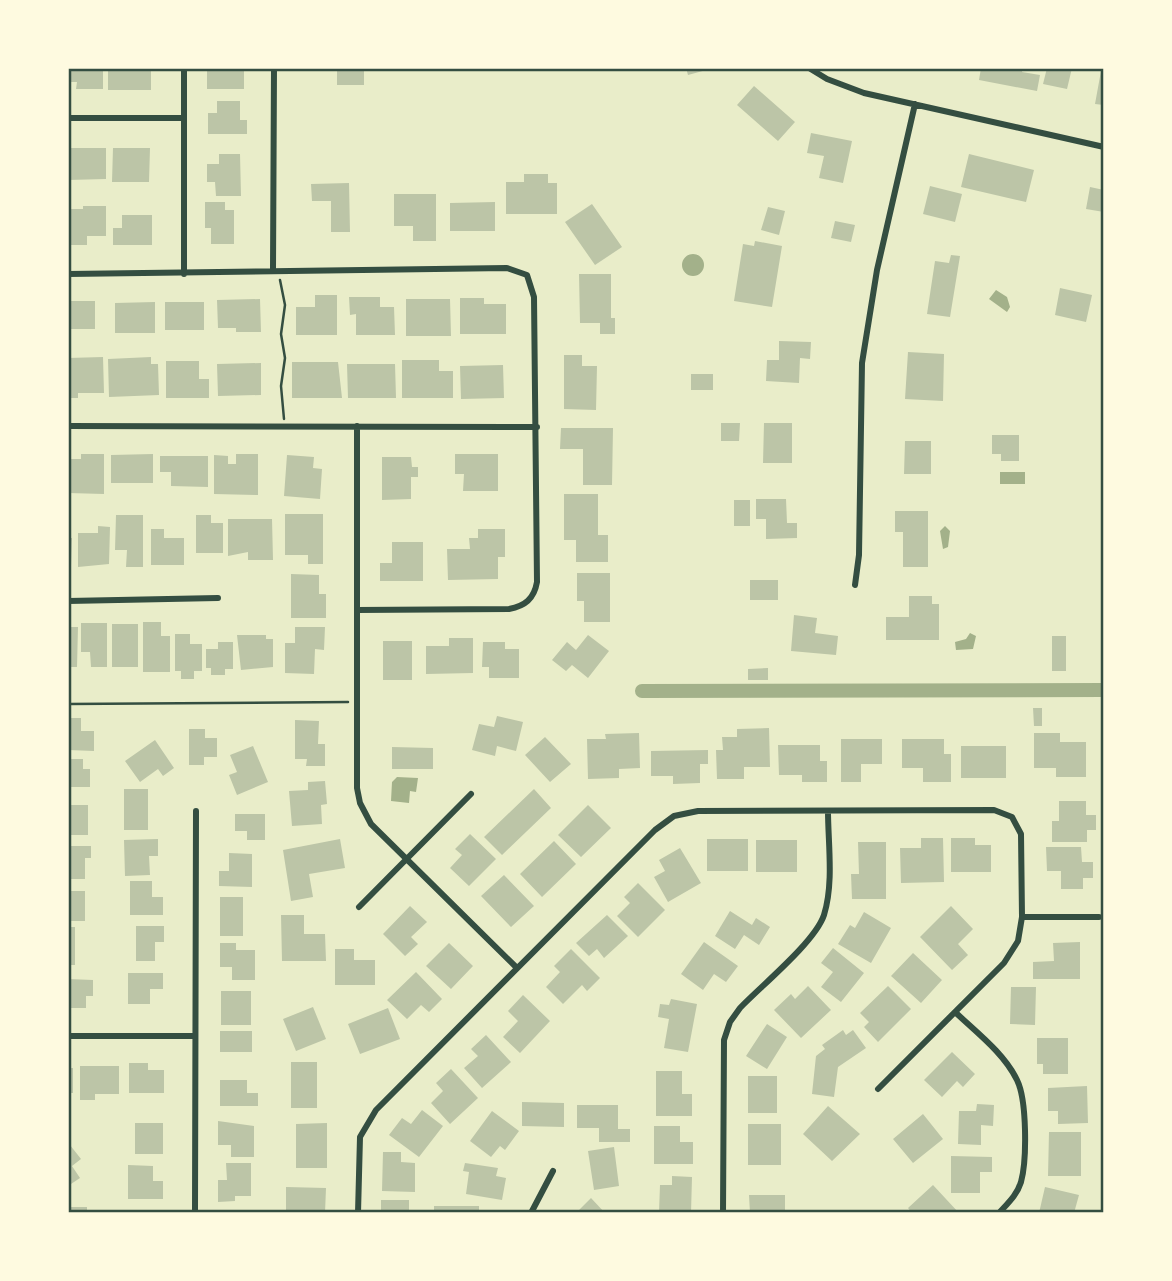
<svg xmlns="http://www.w3.org/2000/svg" width="1172" height="1281" font-family="Cabin,sans-serif">
<style>
.water{fill:#a3b18a}
.lines{fill:none;stroke-linecap:round;stroke-linejoin:round}
.canal{stroke:#a3b18a;stroke-width:14}
.building{fill:#bcc5a7}
.path{stroke:#344e41;stroke-width:2.5}
.minor{stroke:#344e41;stroke-width:6}
.neatline{fill:none;stroke:#344e41;stroke-width:2.5}
</style>
<rect width="100%" height="100%" fill="#e9edc9"/>
<path class="water" d="M682 265a11 11 0 1 1 22 0a11 11 0 1 1-22 0Z
M996,290L1007,297L1010,307L1007,312L989,299Z
M1000,472H1025V484H1000Z
M945,526L950,531L948,547L943,549L940,531Z
M970,633L976,636L973,649L956,650L955,642L966,639Z
M397,777L418,778L416,792L410,791L409,803L391,801L392,782Z"/>
<g class="lines">
<path class="canal" d="M642,691L1104,690"/>
</g>
<path class="building" d="M68,68H103V89H76L77,82H68Z
M108,68H151V90H108Z
M207,68H244V89H207Z
M337,68H364V85H337Z
M686,68H710V69L688,75Z
M981,68H1023L1022,72L1040,75L1037,91L979,80Z
M1047,68H1072L1067,89L1043,84Z
M1101,71H1104V105L1095,104Z
M754,86L795,122L778,141L737,105Z
M217,101H240V120H247V134H208V113H217Z
M811,133L852,141L843,183L819,178L824,156L807,153Z
M68,148H106V179L68,180Z
M113,148H150L149,182H112Z
M219,154H240L241,196H216L215,182H207V164H219Z
M969,154L1034,170L1026,202L961,187Z
M524,174H548V183H557V214H506V182H524Z
M349,183L350,232H331V201H312L311,184Z
M930,186L962,194L955,222L923,214Z
M1090,187L1104,190V212L1086,209Z
M394,194H436V241H413V226H394Z
M205,202H225V210H234V244H211V228H205Z
M495,202V231H450V203Z
M592,204L622,247L595,265L565,222Z
M83,206H106V236H87V245H68V209H83Z
M768,207L785,211L779,235L761,230Z
M122,215H152V245H113V228H122Z
M835,221L855,225L851,242L831,238Z
M755,241L782,246L772,307L734,301L743,244L754,246Z
M951,255L960,256L950,317L927,314L935,261L949,263Z
M579,274H611V318H615V334H600V323H580Z
M1060,288L1092,295L1086,322L1055,315Z
M315,295H337V335H296V307H315Z
M349,297H380V307H394L395,335H356V314L350,315Z
M460,298H484V304H506V334H460Z
M260,299L261,332H236V328H218L217,300Z
M406,299H450L451,336H406Z
M68,301H95V329H68Z
M155,302V333H115V303Z
M165,302H204V330H165Z
M779,341L811,342L810,359L800,358L799,383L766,381L767,360H779Z
M908,352L944,354L943,401L905,399Z
M564,355H582V366H597L596,410L564,409Z
M103,357L104,393H78V398H68V358Z
M151,357V364H158L159,395L109,397L108,359Z
M402,360H439V371H453V398H402Z
M166,361H199V379H209V398H166Z
M292,362H338L342,398H292Z
M261,363V395L218,396L217,364Z
M347,364H395L396,398H348Z
M503,365L504,398L461,399L460,366Z
M691,374H713V390H691Z
M721,423H740L739,441H721Z
M764,423H792V463H763Z
M561,428H613L612,485H583V449H560Z
M992,435H1019V461H1001V454H992Z
M905,441H931V474H904Z
M81,454H104V494L68,493V459H81Z
M153,454V483H111V455Z
M236,454H258V495L214,494V455L228,456V464H236Z
M455,454H498V491H463L464,474H455Z
M287,455L314,457L313,468L322,469L320,499L284,496Z
M160,456H208V487L171,486V472H160Z
M382,457H411L412,467H418V477H411V499L382,500Z
M564,494H598V535H608V562H576V540H564Z
M756,499H786L787,523H797V538L766,539V519H756Z
M734,500H750V526H734Z
M895,511H928V567H903V532H895Z
M285,514H323V564H308V555H285Z
M116,515H143V567H126L127,550H115Z
M196,515H211V523H223V553H196Z
M228,519H272L273,560H248V552L228,556Z
M98,526L110,527L109,564L78,567V533H98Z
M151,529H164V538H184V565H151Z
M478,529H505V557H498V579L448,580L447,549H470L469,538H478Z
M68,538H72L71,566H68Z
M392,542H423V581H380V563H392Z
M577,573H610V622H584V601H577Z
M291,574L319,575V594H326V618H291Z
M750,580H778V600H750Z
M909,596H932V604H939V640H886V617H909Z
M794,615L817,618L815,633L838,636L836,655L791,651Z
M143,622H161V636H170V672H143Z
M81,623H107V667H91L90,652H81Z
M112,624H138V667H112Z
M68,627H78L77,667H68Z
M295,627H325L324,650L315,649L314,674L285,673V643H295Z
M175,634H190V644H202V671H194V679H181V671H175Z
M237,635H266V639H273V667L241,670Z
M588,635L609,651L588,678L572,665L566,671L552,660L567,642L576,650Z
M1052,636H1066V671H1052Z
M449,638H473V673L426,674V646H449Z
M383,641H412V680H383Z
M218,642H233V669H225V675H211V668H206V649H218Z
M483,642H505V649H519V678H489V667H482Z
M768,668V680H748V669Z
M1033,708H1042V726H1034Z
M497,716L523,722L516,751L497,746L495,756L472,750L479,724L494,727Z
M68,718H81V731H94V751L68,750Z
M295,720L319,721L318,744H325V766H306L307,759H295Z
M769,728L770,767H744V779H717L716,750H723L722,737H737V729Z
M189,729H205V738H217V757H204V765H189Z
M639,733L640,768L619,769V778L588,779L587,739H606L605,734Z
M1034,733H1060V742H1086V777H1056V768H1034Z
M545,737L571,764L550,782L525,755Z
M841,739H882V764H861V782H841Z
M902,739H944V754H951V782H923V768H902Z
M155,740L174,768L163,776L158,769L140,782L125,761Z
M778,745H820V761H827V782H802V775H779Z
M253,746L268,782L237,795L229,775L237,772L230,755Z
M961,746H1006V778H961Z
M392,747L433,748V769H392Z
M708,750V764H700V783L673,784V776H651V751Z
M68,759H83V769H90V787H68Z
M325,781L327,804L321,805L322,824L292,826L289,791L308,790V782Z
M124,789H148V830H124Z
M534,789L551,808L502,855L484,837Z
M1059,801H1086V815H1096V830H1087V842H1052V821H1059Z
M68,805H88V835H68Z
M588,805L611,828L581,857L558,835Z
M235,814H265V840H247V831H235Z
M470,834L496,859L469,886L450,868L462,855L455,849Z
M921,838H943L944,882L901,883L900,848H921Z
M951,838H975V845H991V872H951Z
M158,839V856H149L150,875L125,876L124,840Z
M340,839L345,868L309,874L313,897L291,901L283,850Z
M707,839H748V871H707Z
M756,840H797V872H756Z
M554,841L576,864L542,897L520,874Z
M858,842H886V899H852L851,874H859Z
M68,846H91V858H85V879H68Z
M1046,847H1081L1082,862H1093V878H1083V889H1061V871H1047Z
M680,848L701,883L668,902L654,877L665,871L659,860Z
M229,853L252,854V887L219,886V871H229Z
M504,875L534,906L511,927L481,896Z
M130,881H152V897H163V915H130Z
M638,883L665,910L638,937L617,916L630,903L624,897Z
M68,891H85V921H68Z
M220,897H243V936H220Z
M410,906L427,922L411,937L418,944L405,956L383,934Z
M951,906L973,929L958,944L968,955L952,970L920,937Z
M730,911L752,925L756,918L770,927L759,945L744,935L735,949L715,936Z
M864,912L891,928L871,963L838,944L850,925L855,928Z
M281,915H304V934H325L326,961H282Z
M607,915L628,936L604,958L597,949L589,956L576,943Z
M136,926H164V942H155V961H136Z
M68,927H75V965H68Z
M704,942L738,966L726,982L714,974L703,990L681,974Z
M1080,942V979H1033V962L1054,961L1053,943Z
M220,943H236V950H255V980H232V967H220Z
M449,943L473,966L451,989L426,966Z
M833,948L864,973L841,1002L821,987L833,972L821,963Z
M335,949H354V960H375V985H335Z
M571,949L600,978L587,991L582,985L563,1004L546,987L560,972L554,966Z
M913,953L942,980L921,1003L891,976Z
M416,972L442,999L429,1012L421,1005L407,1019L387,1000Z
M128,973H163V989H150V1004H128Z
M68,979L93,980V996H86V1008H68Z
M808,986L831,1010L801,1038L774,1010L791,994L795,999Z
M888,986L911,1009L878,1042L864,1027L869,1022L860,1013Z
M1011,987H1036L1035,1025L1010,1024Z
M221,991H251V1025H221Z
M523,995L550,1021L520,1053L503,1037L518,1021L508,1011Z
M671,999L697,1004L688,1052L664,1048L669,1019L658,1017L660,1004L669,1005Z
M313,1007L326,1039L296,1051L283,1019Z
M388,1008L400,1039L360,1054L348,1024Z
M767,1024L787,1037L767,1069L746,1056Z
M843,1030L846,1035L853,1030L866,1048L838,1067L834,1097L812,1094L816,1056L825,1049L822,1045Z
M220,1031H252V1052H220Z
M486,1035L511,1062L482,1088L464,1068L478,1056L471,1049Z
M1037,1038H1068V1074H1043V1064H1037Z
M952,1052L975,1074L963,1087L957,1081L942,1097L924,1080Z
M291,1062H317V1108H291Z
M129,1063H148V1070H164V1093H129Z
M80,1066H119V1094H95V1100H80Z
M68,1068H73V1093H68Z
M451,1069L478,1098L450,1124L431,1103L443,1091L436,1083Z
M656,1071H682V1094H692V1116H656Z
M748,1076H777V1113H748Z
M220,1080H247V1093H258V1106H220Z
M1087,1086L1088,1123L1058,1124V1111H1048V1088Z
M522,1102L564,1103V1127L522,1126Z
M977,1104L994,1105L993,1126L981,1125V1145L958,1144L959,1111H976Z
M577,1105H618V1129H630V1142H599V1128H577Z
M828,1106L860,1134L832,1161L803,1134Z
M422,1110L443,1126L419,1157L389,1135L402,1118L411,1124Z
M492,1111L519,1131L505,1150L500,1146L491,1157L470,1141Z
M923,1114L943,1139L913,1163L893,1139Z
M218,1121L254,1126V1157H231V1145H218Z
M135,1123H163V1154H135Z
M327,1123V1168H296V1124Z
M748,1124H781V1165H748Z
M654,1126H680V1142H693V1164H654Z
M1049,1132H1081V1176H1048Z
M70,1145L81,1159L72,1166L80,1178L68,1186Z
M614,1147L619,1186L594,1190L588,1151Z
M383,1152H401V1162L415,1163V1192L382,1191Z
M951,1156L992,1157V1172H980V1193H951Z
M226,1163H251V1196H235V1201L218,1202V1180H227Z
M465,1163L498,1168L496,1176L506,1178L502,1200L466,1194L469,1172L463,1171Z
M128,1165L153,1166V1181H163V1199H128Z
M672,1176L692,1177L691,1213H659L660,1185H672Z
M933,1185L959,1213H912L908,1208Z
M286,1187L326,1188L325,1213H286Z
M1045,1187L1079,1195L1074,1213H1039Z
M749,1195H785V1213H750Z
M591,1198L605,1213H576Z
M381,1200H409V1213H381Z
M434,1206H479V1213H434Z
M68,1207H87V1213H68Z"/>
<g class="lines">
<path class="path" d="M280,280L285,305L281,334L285,358L281,386L284,419
M68,704L348,702"/>
<path class="minor" d="M184,68V274
M809,68L827,79L864,93L1104,147
M68,118H184
M273,269L274,68
M68,274L507,268L527,275L534,297L537,582C534,599 525,606 509,609L357,610
M68,426L537,427
M357,426V788L360,803L371,824L517,968
M855,585L859,555L862,363L877,270L915,104
M68,601L218,598
M359,907L471,794
M1022,917H1099
M955,1012C976,1032 1004,1053 1017,1080C1027,1100 1027,1160 1021,1182C1017,1195 1008,1203 999,1213
M68,1036H195
M195,1213L196,811
M358,1213L360,1137L376,1110L655,830L674,816L698,811L994,810L1012,817L1021,834L1022,917L1018,941L1004,963L878,1089
M531,1213L553,1171
M723,1213L724,1040L730,1022L740,1008C761,986 815,942 824,915C834,883 828,843 828,811"/>
</g>
<rect width="1172" height="1281" fill="none" stroke="#fefae0" stroke-width="140"/>
<rect x="70" y="70" width="1032" height="1141" class="neatline"/>
</svg>
